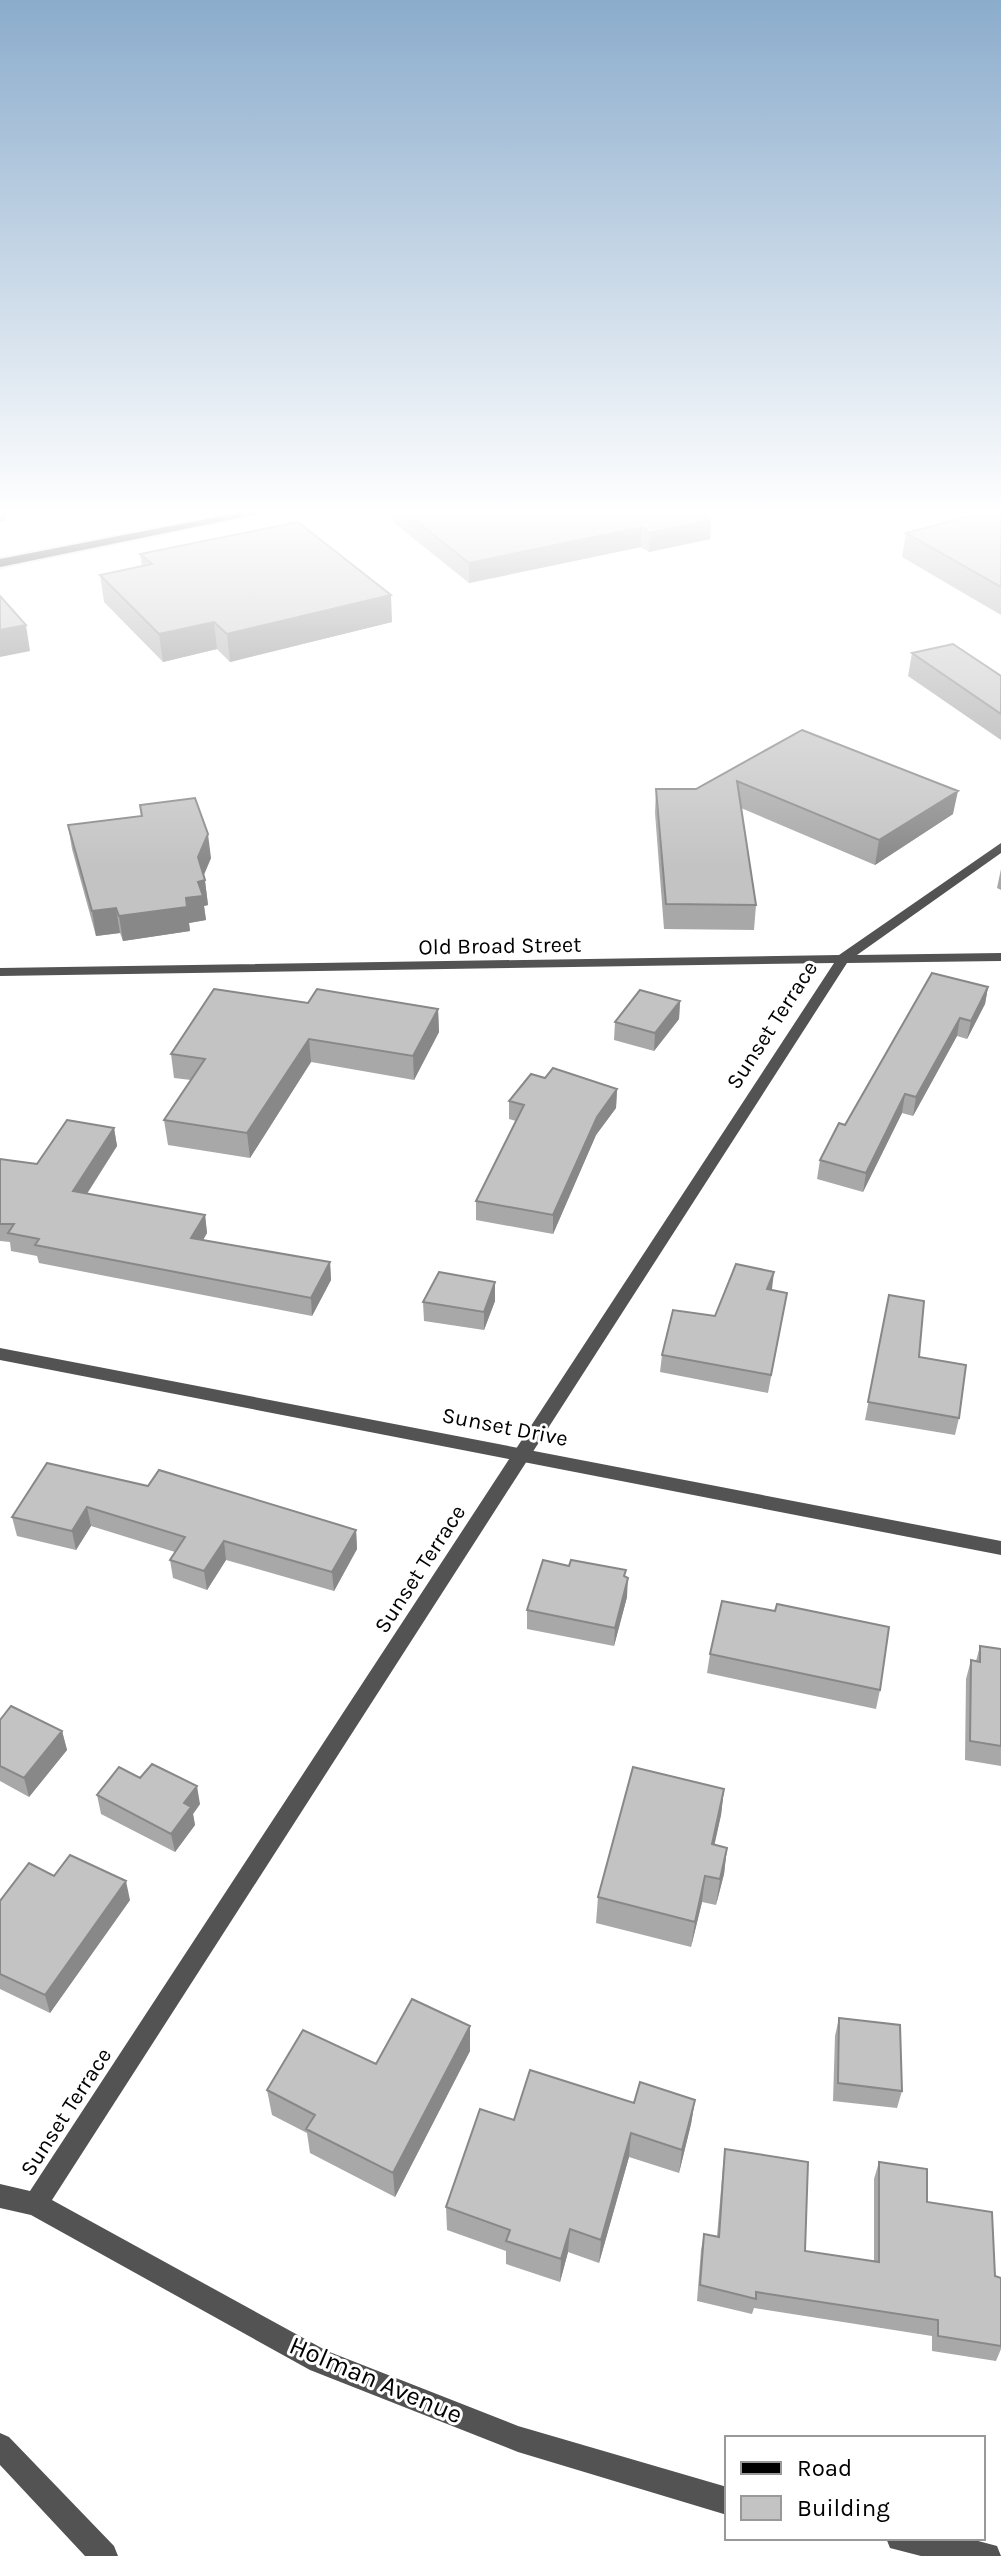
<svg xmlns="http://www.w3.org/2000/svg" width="1001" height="2556" font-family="Karla,sans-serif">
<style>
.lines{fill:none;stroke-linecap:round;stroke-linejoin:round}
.primary-casing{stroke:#dbdbdb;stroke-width:4}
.minor{fill:#535353;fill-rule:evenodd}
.tertiary{fill:#535353;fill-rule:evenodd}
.primary{fill:#000;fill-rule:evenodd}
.wall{fill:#a8a8a8}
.shaded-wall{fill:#888}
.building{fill:#c3c3c3;stroke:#888;stroke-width:2}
.labels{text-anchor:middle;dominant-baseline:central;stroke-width:6;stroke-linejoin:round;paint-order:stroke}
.street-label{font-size:22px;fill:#000;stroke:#fff}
.near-street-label{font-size:26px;fill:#000;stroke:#fff}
</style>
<rect width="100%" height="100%" fill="#fff"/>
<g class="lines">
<g class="primary-casing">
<path id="primary" d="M248,511H272L0,567V559Z"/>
</g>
<path class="minor" d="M1001,843V853L857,955L1001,953V961L847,963L52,2200L327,2351L518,2426L727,2487V2515L518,2452L310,2370L31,2215L0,2208V2184L30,2191L834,963L0,976V968L839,955Z
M0,2433L9,2437L114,2546L118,2556H85L0,2465Z
M886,2538H967L997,2546L1001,2556H921L890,2548Z"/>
<path class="tertiary" d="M0,1348L1001,1541V1555L0,1360Z"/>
<use href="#primary" class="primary"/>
</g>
<path class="wall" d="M393,511H697L711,520L710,539L649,552L641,547L469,583L393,522Z
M1001,511V615L902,557L906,533Z
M140,554L392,622L230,662L217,649L163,662L104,602L100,575L142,566Z
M912,653L1001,676V740L908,676Z
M802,730L953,814L875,865L741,808L756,905L754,930L664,929L655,813L656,789H696Z
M140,805L211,858L204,875L208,905L204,906L206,920L189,923L190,931L123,941L120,933L96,936L72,849L68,825L141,816Z
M1001,869V890L997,888Z
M988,987L985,1004L967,1039L957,1036L913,1116L902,1113L863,1192L817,1179L820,1160L845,1125Z
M680,1001L679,1019L654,1051L614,1040L615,1022Z
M308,1003L438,1009L439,1032L414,1080L311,1062L250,1158L168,1145L164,1120L191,1080L174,1078L171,1054Z
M545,1078L617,1089L616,1108L596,1135L553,1234L476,1220V1201L516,1121L509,1119V1101Z
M114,1128L117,1146L87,1194L205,1215L207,1233L203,1240L330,1262L331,1280L312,1316L39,1263L37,1256L11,1251L10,1242L0,1241V1159L37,1164Z
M495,1282V1301L484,1330L424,1321L423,1302Z
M771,1290L787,1293L768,1393L660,1372L662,1355L715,1316Z
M889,1295L919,1357L959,1418L955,1435L865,1420Z
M148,1486L356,1530L357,1549L334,1591L226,1560L207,1590L173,1578L170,1560L175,1552L91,1526L76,1550L17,1536L12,1517Z
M625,1577L627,1597L614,1646L527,1629V1610Z
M980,1646L1001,1649V1766L965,1760L966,1679L971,1660L976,1661Z
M710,1654L880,1690L876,1709L707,1673Z
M0,1720L62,1731L67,1750L29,1797L0,1781Z
M140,1778L200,1804L193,1814L195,1825L175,1852L101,1814L97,1795Z
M724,1789L721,1815L714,1844L727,1848L724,1874L716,1905L702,1902L691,1947L596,1923L598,1897Z
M130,1900L50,2013L0,1989V1901Z
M839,2018L902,2091L897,2108L833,2101L835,2036Z
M470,2026V2051L395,2197L310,2153L307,2133L272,2115L267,2090L376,2064Z
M695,2100L691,2124L679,2173L629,2157L599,2263L568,2252L560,2282L506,2264V2251L447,2230L446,2207L514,2120L634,2103Z
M725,2149L805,2251L874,2261V2179L879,2162L927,2202L995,2276L1001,2278V2349L996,2361L932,2351V2336L754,2308L752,2314L697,2301L701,2250L704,2234L717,2236L723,2166Z"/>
<path class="shaded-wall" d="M0,511H4L6,521L0,522Z
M711,520L710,539L649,552L650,533Z
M642,527L641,547L469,583V563Z
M391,595L392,622L230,662L227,634Z
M214,622L217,649L163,662L159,634Z
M26,625L30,651L0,657V630Z
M958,791L953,814L875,865L879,840Z
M208,834L211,858L201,881L205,880L208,905L204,906L206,920L189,923L190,931L123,941L119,916L186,898L198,882V857Z
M116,908L120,933L96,936L92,911Z
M988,987L985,1004L967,1039L971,1021Z
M680,1001L679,1019L654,1051L655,1033Z
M438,1009L439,1032L414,1080L413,1056Z
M960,1018L957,1036L913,1116L916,1097Z
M309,1039L311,1062L250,1158L247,1133Z
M617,1089L616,1108L596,1135L553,1234V1215L597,1117Z
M905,1094L902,1113L863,1192L866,1173Z
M114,1128L117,1146L77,1209L73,1191Z
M205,1215L207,1233L194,1256L191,1238Z
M330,1262L331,1280L312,1316L311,1298Z
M774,1272L772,1289L765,1306L767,1289Z
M495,1282V1301L484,1330V1312Z
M87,1507L91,1526L76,1550L72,1531Z
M356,1530L357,1549L334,1591L332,1572Z
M224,1541L226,1560L207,1590L204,1571Z
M628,1578L627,1597L614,1646L615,1628Z
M62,1731L67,1750L29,1797L24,1778Z
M197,1786L200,1804L193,1814L195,1825L175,1852L171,1834L184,1803Z
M724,1789L721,1815L709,1870L712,1844Z
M727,1848L724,1874L716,1905L720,1879Z
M705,1876L702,1902L691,1947L695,1922Z
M126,1881L130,1900L50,2013L45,1995Z
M470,2026V2051L395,2197L393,2173Z
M695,2100L691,2124L679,2173L682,2150Z
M631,2133L629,2157L599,2263L601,2240Z
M570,2229L568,2252L560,2282L561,2259Z"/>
<path class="building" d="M403,511H697L711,520L650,533L642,527L469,563Z
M989,511H1001V587L906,533Z
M298,522L391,595L227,634L214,622L159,634L100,575L152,564L140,554Z
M0,596L26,625L0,630Z
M953,644L1001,676V714L912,653Z
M802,730L958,791L879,840L737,781L756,905L666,904L656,789H696Z
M195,798L208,834L198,857L205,880L198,882L203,896L186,898L187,907L119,916L116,908L92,911L68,825L142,816L140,805Z
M932,973L988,987L971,1021L960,1018L916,1097L905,1094L866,1173L820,1160L839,1123L845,1125Z
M214,989L308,1003L317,989L438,1009L413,1056L309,1039L247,1133L164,1120L205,1059L171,1054Z
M640,990L680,1001L655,1033L615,1022Z
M553,1068L617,1089L597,1117L553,1215L476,1201L524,1105L509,1101L531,1074L545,1078Z
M67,1120L114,1128L73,1191L205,1215L191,1238L330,1262L311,1298L35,1245L39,1239L8,1233L14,1224H0V1159L37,1164Z
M736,1264L774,1272L767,1289L787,1293L771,1375L662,1355L673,1310L715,1316Z
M439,1272L495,1282L484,1312L423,1302Z
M889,1295L924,1301L919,1357L966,1365L959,1418L868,1402Z
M47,1463L148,1486L159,1470L356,1530L332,1572L224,1541L204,1571L170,1560L185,1537L87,1507L72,1531L12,1517Z
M543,1560L569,1566L571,1560L626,1570L624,1576L628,1578L615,1628L527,1610Z
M722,1601L775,1611L777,1604L889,1627L880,1690L710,1654Z
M980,1646L1001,1649V1746L970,1741L971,1660L980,1662Z
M11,1706L62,1731L24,1778L0,1766V1720Z
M152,1764L197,1786L184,1803L191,1807L171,1834L97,1795L119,1767L140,1778Z
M633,1767L724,1789L712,1844L727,1848L720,1879L705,1876L695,1922L598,1897Z
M70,1855L126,1881L45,1995L0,1974V1901L29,1863L54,1876Z
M412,1999L470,2026L393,2173L306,2129L315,2115L267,2090L303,2030L376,2064Z
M839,2018L900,2025L902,2091L838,2083Z
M530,2070L634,2103L640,2082L695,2100L682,2150L631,2133L601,2240L570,2229L561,2259L506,2241L510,2230L446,2207L480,2109L514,2120Z
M725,2149L808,2162L805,2251L879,2262V2162L927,2169V2202L992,2212L995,2276L1001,2278V2346L938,2336V2320L756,2292V2299L700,2285L704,2234L719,2237Z"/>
<linearGradient id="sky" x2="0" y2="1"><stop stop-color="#8baccc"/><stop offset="0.59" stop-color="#fff"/><stop offset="1" stop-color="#fff" stop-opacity="0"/></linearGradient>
<rect width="1001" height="869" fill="url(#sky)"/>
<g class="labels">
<g class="street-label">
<text transform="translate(500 946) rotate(-1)">Old Broad Street</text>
<text transform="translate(772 1025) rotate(-57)">Sunset Terrace</text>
<text transform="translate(505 1427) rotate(11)">Sunset Drive</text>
<text transform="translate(420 1569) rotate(-57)">Sunset Terrace</text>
<text transform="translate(66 2112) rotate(-57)">Sunset Terrace</text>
</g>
<g class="near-street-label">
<text transform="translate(376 2380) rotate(23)">Holman Avenue</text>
</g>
</g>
<rect x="725" y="2436" width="260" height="104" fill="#ffffff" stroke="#999999" stroke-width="2"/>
<rect x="741" y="2462" width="40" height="12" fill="#000000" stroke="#999999" stroke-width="2"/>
<text x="797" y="2476" font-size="24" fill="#000000">Road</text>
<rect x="741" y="2496" width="40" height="24" fill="#c3c3c3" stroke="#999999" stroke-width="2"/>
<text x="797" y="2516" font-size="24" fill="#000000">Building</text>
</svg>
